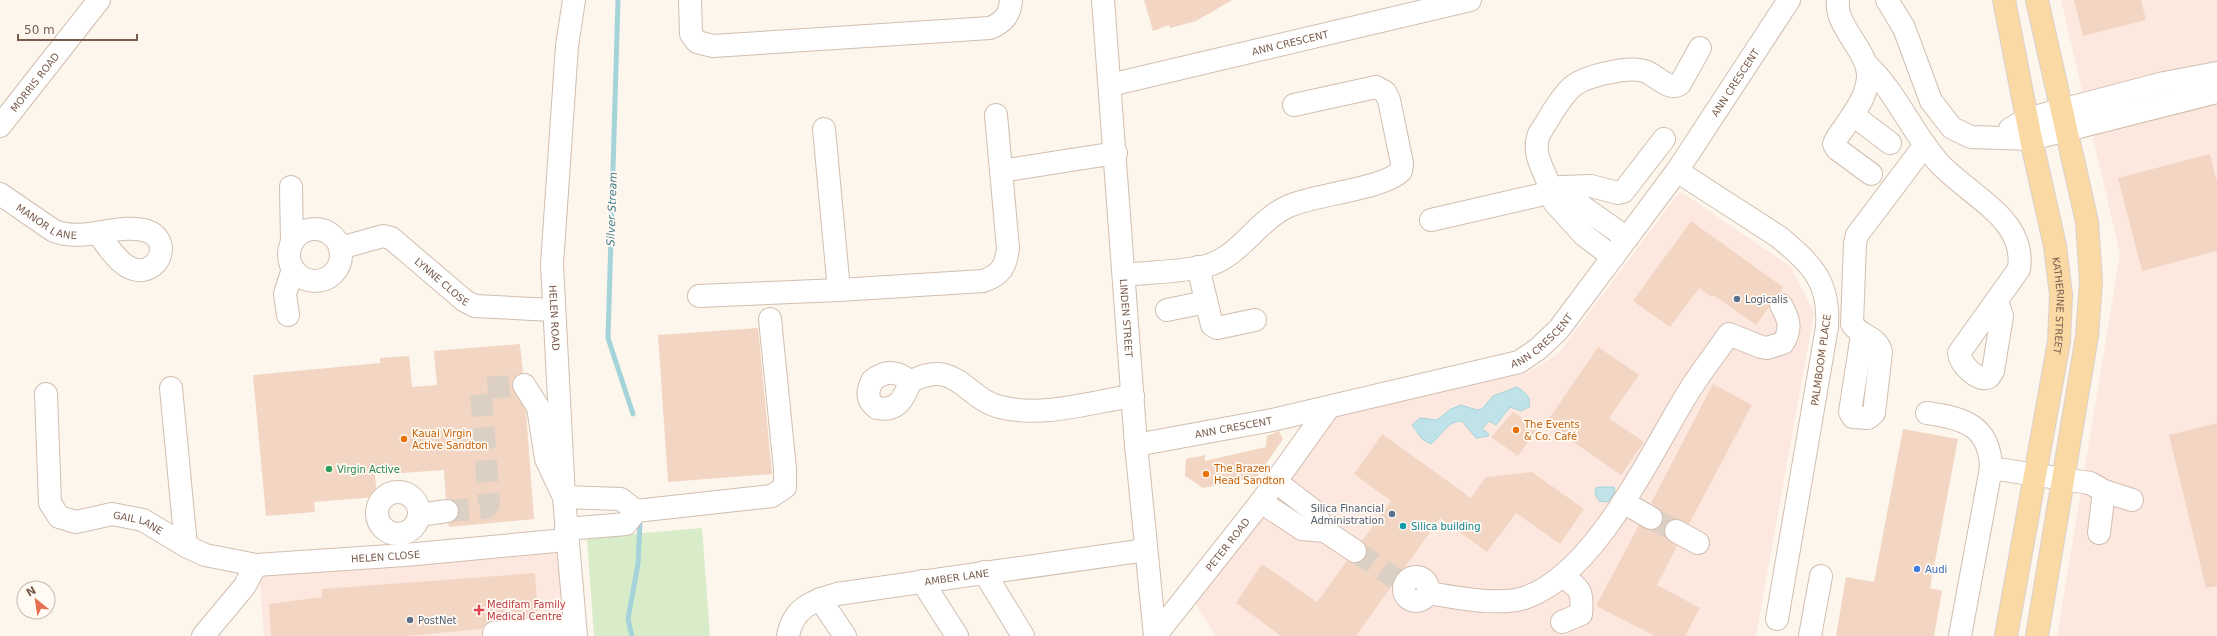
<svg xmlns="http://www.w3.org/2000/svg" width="2217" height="636" font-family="'DejaVu Sans',sans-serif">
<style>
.commercial{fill:#fde8e0}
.green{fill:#d8ecc9}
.water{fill:#bfe3e8;stroke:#a5d3da}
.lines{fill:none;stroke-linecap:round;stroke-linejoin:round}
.stream{stroke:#a5d3da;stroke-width:5}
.building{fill:#f3d5c3}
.minor-tunnel{stroke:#dcd0c4;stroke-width:22;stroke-dasharray:22 11;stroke-linecap:butt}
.minor-casing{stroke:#d1beb0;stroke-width:24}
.major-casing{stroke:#dad1cd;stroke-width:24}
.minor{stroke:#fff;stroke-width:22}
.major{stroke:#fbd9a5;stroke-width:22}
.service-dot{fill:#5c6f8a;stroke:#fffaf3;stroke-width:1.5}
.food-dot{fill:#e8710a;stroke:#fffaf3;stroke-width:1.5}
.leisure-dot{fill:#2e9e5b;stroke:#fffaf3;stroke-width:1.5}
.culture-dot{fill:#0f9aa8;stroke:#fffaf3;stroke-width:1.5}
.shop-dot{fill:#3f7fe0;stroke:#fffaf3;stroke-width:1.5}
.health-dot{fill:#e0444e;stroke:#fffaf3;stroke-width:1.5}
.labels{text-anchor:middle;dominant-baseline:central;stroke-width:3.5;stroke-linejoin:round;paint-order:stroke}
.street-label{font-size:10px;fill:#7a5c4d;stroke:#fffaf3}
.service-label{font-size:10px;fill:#4e5e75;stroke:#fffaf3;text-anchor:start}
.food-label{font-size:10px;fill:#c56008;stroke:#fffaf3;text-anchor:start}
.leisure-label{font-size:10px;fill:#27864d;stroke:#fffaf3;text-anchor:start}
.culture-label{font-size:10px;fill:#0d838f;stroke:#fffaf3;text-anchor:start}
.shop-label{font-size:10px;fill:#366cbe;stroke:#fffaf3;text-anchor:start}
.health-label{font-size:10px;fill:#be3a42;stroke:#fffaf3;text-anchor:start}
.water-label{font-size:11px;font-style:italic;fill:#437c86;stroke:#fffaf3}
</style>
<rect width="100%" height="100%" fill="#fdf6ec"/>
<path class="commercial" d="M2061,0H2217V636H2057L2120,254Z
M1680,191L1791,267L1814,313L1756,636H1216L1194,602L1335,414L1527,373L1559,353Z
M559,546L568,636H264L259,573Z"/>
<path class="green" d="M702,528L710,636H594L587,538Z"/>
<path class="water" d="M1517,387C1525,392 1532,398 1529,407L1521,411L1510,407L1496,425L1489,421L1482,429L1489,434L1488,436L1476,438L1462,421C1447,421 1442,435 1431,444L1422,439L1412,425L1420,418L1437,420L1451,409L1461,405L1477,410L1482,409L1493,396Z
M1600,487H1614L1615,492L1608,502L1599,501L1595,494L1596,488Z"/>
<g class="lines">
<path class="stream" d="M618,0L608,338L633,414
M632,636L628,619L638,564L640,523"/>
</g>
<path class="building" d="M1144,0H1232L1196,21L1170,28L1169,25L1153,31Z
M2074,0H2141L2146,20L2083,36Z
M2210,154L2217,182V251L2142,271L2118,178Z
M1691,221L1783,287L1779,293L1771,298L1769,307L1756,325L1713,295L1711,297L1699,288L1670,327L1633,301Z
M758,328L772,474L668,482L658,335Z
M520,344L523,373L513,379L512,386L526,411L534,519L449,527L448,523L454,521L458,516L459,510L457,503L446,499L444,470L375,475L377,497L314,502L315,512L266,516L253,375L380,363V358L409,356L412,387L437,385L434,351Z
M1598,347L1639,375L1609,418L1644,442L1621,475L1546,423Z
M1713,384L1752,405L1689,524L1675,519L1669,521L1665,525V537L1677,546L1657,585L1700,608L1685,636H1655L1596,606L1639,525L1651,530L1658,529L1662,524V512L1651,503Z
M1513,412L1538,428L1518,456L1491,437Z
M2217,423V586L2206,588L2169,435Z
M1903,429L1958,439L1930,588L1942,591L1934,636H1836L1846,577L1874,582Z
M1279,431L1283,439L1257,477L1203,488L1185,476L1186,459L1205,455V461L1266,447L1267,436Z
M1382,434L1471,498L1486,477L1532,472L1584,509L1560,544L1516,513L1487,552L1440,518L1356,636H1281L1236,603L1262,564L1317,602L1347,561L1355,563L1365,558L1367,551L1362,541L1391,501L1354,474Z
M535,573L538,616L493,621L486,623L482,629L405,636H271L269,604L322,597V589Z"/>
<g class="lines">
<path class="minor-tunnel" d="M447,511L486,508L489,504L481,391L485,388L524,385
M1651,518L1676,531
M1355,551L1396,579"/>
<g class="minor-casing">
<g id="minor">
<path id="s1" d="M574,0L567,46L552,264L564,497L576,636"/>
<path d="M690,0L691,34L697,42L713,46L990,28C1004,22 1010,15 1011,0"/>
<path id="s2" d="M1103,0L1136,445L1155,636"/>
<path d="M1838,0C1834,26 1868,50 1868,76C1867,97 1855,111 1844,128C1840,133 1836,138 1834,144L1837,149L1871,174"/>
<path d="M1887,0L1904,28L1931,101L1952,128L1971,137L2031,139L2217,92"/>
<path d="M1867,65C1897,93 1912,133 1939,163C1958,184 1996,206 2010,229C2018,241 2021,255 2019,269L1959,353C1960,364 1978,383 1989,377L1993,371L2002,316L1997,301"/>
<path id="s3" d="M1110,85L1470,0"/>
<path d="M1853,115L1890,143"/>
<path id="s4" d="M0,126L99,0"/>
<path d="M824,129L839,290"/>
<path d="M2010,129L2027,119L2164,83L2217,73"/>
<path d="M1001,171L1116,153"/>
<path d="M1677,171L1779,237C1812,265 1830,281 1827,327L1777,619"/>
<path d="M1549,184C1542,167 1532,152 1539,134C1549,119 1558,100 1571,88C1583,76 1628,66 1644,71C1656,74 1668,92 1680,84L1700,48"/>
<path d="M291,187L292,242"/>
<path d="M1561,187L1591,186L1618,193L1623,192L1664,139"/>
<path d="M1563,193L1627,238"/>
<path id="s5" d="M0,194L54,231C86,243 119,222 147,231C168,238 164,266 143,270C123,273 109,247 98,234"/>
<path d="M1554,202L1584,235L1613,257"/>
<path d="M1431,220L1544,194"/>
<circle cx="315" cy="255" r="26"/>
<path id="s6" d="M340,248L383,236L391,238L465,301L475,306L553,310"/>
<path d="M1198,267L1212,325L1217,328L1255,320"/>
<path d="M1125,275C1149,272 1183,272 1206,266C1240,257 1257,220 1289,206C1315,194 1384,189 1401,171L1402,163L1389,100L1385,92L1376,87L1294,105"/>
<path d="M699,296L839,290L983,281C1001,275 1006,266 1008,248L996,115"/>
<path d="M1167,310L1206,302"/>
<path d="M288,315L285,294L293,269"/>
<path d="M1862,335L1850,412L1853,417L1868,418L1874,413L1881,352C1878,337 1860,336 1852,324L1855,243L1857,235L1925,145"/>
<path d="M910,382C898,370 885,370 872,381C867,392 866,400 877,408C897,412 904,399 910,382C957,357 964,398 1000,407C1044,418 1090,402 1133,396"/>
<path d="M524,385L538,407L546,459L564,497L621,499L636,511L772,496L785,487V469L770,319"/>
<path d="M171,388L186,546"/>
<path id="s7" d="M46,394L50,503L59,517L76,522L112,514L143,520L186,546L205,555L256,565L405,555L566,540"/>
<path d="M1927,413C1963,418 1990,425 1991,468L2090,483L2104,491L2099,533"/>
<path id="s8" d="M1136,445L1272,420L1519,362L1538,349L1559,329L1677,171L1789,0"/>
<path d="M1275,481L1314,511L1325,531L1355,551"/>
<path d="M2104,491L2132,500"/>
<circle cx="398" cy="513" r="21"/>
<path d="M1261,502L1302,529L1325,531"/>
<path d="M1623,502L1651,518"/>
<path d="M419,515L447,511"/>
<path d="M566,529L626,524L636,511"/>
<path d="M1676,531L1698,543"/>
<path d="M984,572L1023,636"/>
<circle cx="1416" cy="589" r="12"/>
<path d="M922,581L957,636"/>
<path d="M1428,593C1455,597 1501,607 1527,597C1597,571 1650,454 1689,391C1701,372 1716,353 1729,334L1761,347L1767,348L1783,343C1792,329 1789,319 1781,305"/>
<path d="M820,599L845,636"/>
<path d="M1562,622L1581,614C1583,593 1581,588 1563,577"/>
<path d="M494,633L559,626L575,629"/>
<path d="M203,636L244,587L256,565"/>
<path id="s9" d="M788,636C793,608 812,601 837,594L1146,550"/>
<path id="s10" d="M1155,636L1261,502L1329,407"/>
<path d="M1810,636L1821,576"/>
<path d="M1960,636L1991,468"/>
</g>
</g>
<g class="major-casing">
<g id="major">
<path id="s11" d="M2004,0L2031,139L2055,246L2061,295L2059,342L2006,636"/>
<path d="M2037,0L2087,222L2091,282L2087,336L2037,636"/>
</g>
</g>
<use href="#minor" class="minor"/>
<use href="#major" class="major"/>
</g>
<g class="service-dot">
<circle cx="1737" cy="299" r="4"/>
<circle cx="1392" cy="514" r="4"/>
<circle cx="410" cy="620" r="4"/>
</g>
<g class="food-dot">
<circle cx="1516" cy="430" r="4"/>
<circle cx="404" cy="439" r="4"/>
<circle cx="1206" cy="474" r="4"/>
</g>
<circle class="leisure-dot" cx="329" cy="469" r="4"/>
<circle class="culture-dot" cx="1403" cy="526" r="4"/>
<circle class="shop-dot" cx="1917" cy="569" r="4"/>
<path class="health-dot" d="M477 604h4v4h4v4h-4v4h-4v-4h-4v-4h4z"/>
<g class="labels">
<g class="street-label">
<text stroke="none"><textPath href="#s3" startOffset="185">ANN CRESCENT</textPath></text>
<text stroke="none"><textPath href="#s4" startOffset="56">MORRIS ROAD</textPath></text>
<text stroke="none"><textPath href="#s8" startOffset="747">ANN CRESCENT</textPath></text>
<text stroke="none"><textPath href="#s5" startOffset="55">MANOR LANE</textPath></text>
<text stroke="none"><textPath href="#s6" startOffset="120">LYNNE CLOSE</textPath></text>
<text stroke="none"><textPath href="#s11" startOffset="311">KATHERINE STREET</textPath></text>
<text stroke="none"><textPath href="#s1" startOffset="319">HELEN ROAD</textPath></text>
<text stroke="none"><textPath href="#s2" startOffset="319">LINDEN STREET</textPath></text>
<text stroke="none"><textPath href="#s8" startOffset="423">ANN CRESCENT</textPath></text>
<text transform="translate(1821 360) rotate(-82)">PALMBOOM PLACE</text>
<text stroke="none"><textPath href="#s8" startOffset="99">ANN CRESCENT</textPath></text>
<text stroke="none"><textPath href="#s7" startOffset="208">GAIL LANE</textPath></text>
<text stroke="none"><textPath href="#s10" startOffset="117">PETER ROAD</textPath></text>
<text stroke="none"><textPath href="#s7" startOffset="465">HELEN CLOSE</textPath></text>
<text stroke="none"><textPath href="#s9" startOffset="190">AMBER LANE</textPath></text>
</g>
<g class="service-label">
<text x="1745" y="299">Logicalis</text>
<text x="1384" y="508" text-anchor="end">Silica Financial<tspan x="1384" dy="12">Administration</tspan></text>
<text x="418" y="620">PostNet</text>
</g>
<g class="food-label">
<text x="1524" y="424">The Events<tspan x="1524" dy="12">&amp; Co. Café</tspan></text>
<text x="412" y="433">Kauai Virgin<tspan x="412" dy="12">Active Sandton</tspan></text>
<text x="1214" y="468">The Brazen<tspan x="1214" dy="12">Head Sandton</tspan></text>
</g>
<g class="leisure-label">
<text x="337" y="469">Virgin Active</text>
</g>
<g class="culture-label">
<text x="1411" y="526">Silica building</text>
</g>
<g class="shop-label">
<text x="1925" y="569">Audi</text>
</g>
<g class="health-label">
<text x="487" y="604">Medifam Family<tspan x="487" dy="12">Medical Centre</tspan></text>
</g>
<g class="water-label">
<text transform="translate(612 209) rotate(-88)">Silver Stream</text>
</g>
</g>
<g transform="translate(36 600) rotate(330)"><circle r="19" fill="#fffaf3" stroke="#cabbb1"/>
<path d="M0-3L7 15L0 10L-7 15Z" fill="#e76f51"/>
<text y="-6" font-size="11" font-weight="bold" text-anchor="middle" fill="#7a5c4d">N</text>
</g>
<path d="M18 34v6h119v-6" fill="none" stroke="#7a5c4d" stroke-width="2"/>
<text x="24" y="34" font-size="12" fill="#7a5c4d" stroke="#fffaf3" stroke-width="3" paint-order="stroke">50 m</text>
</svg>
